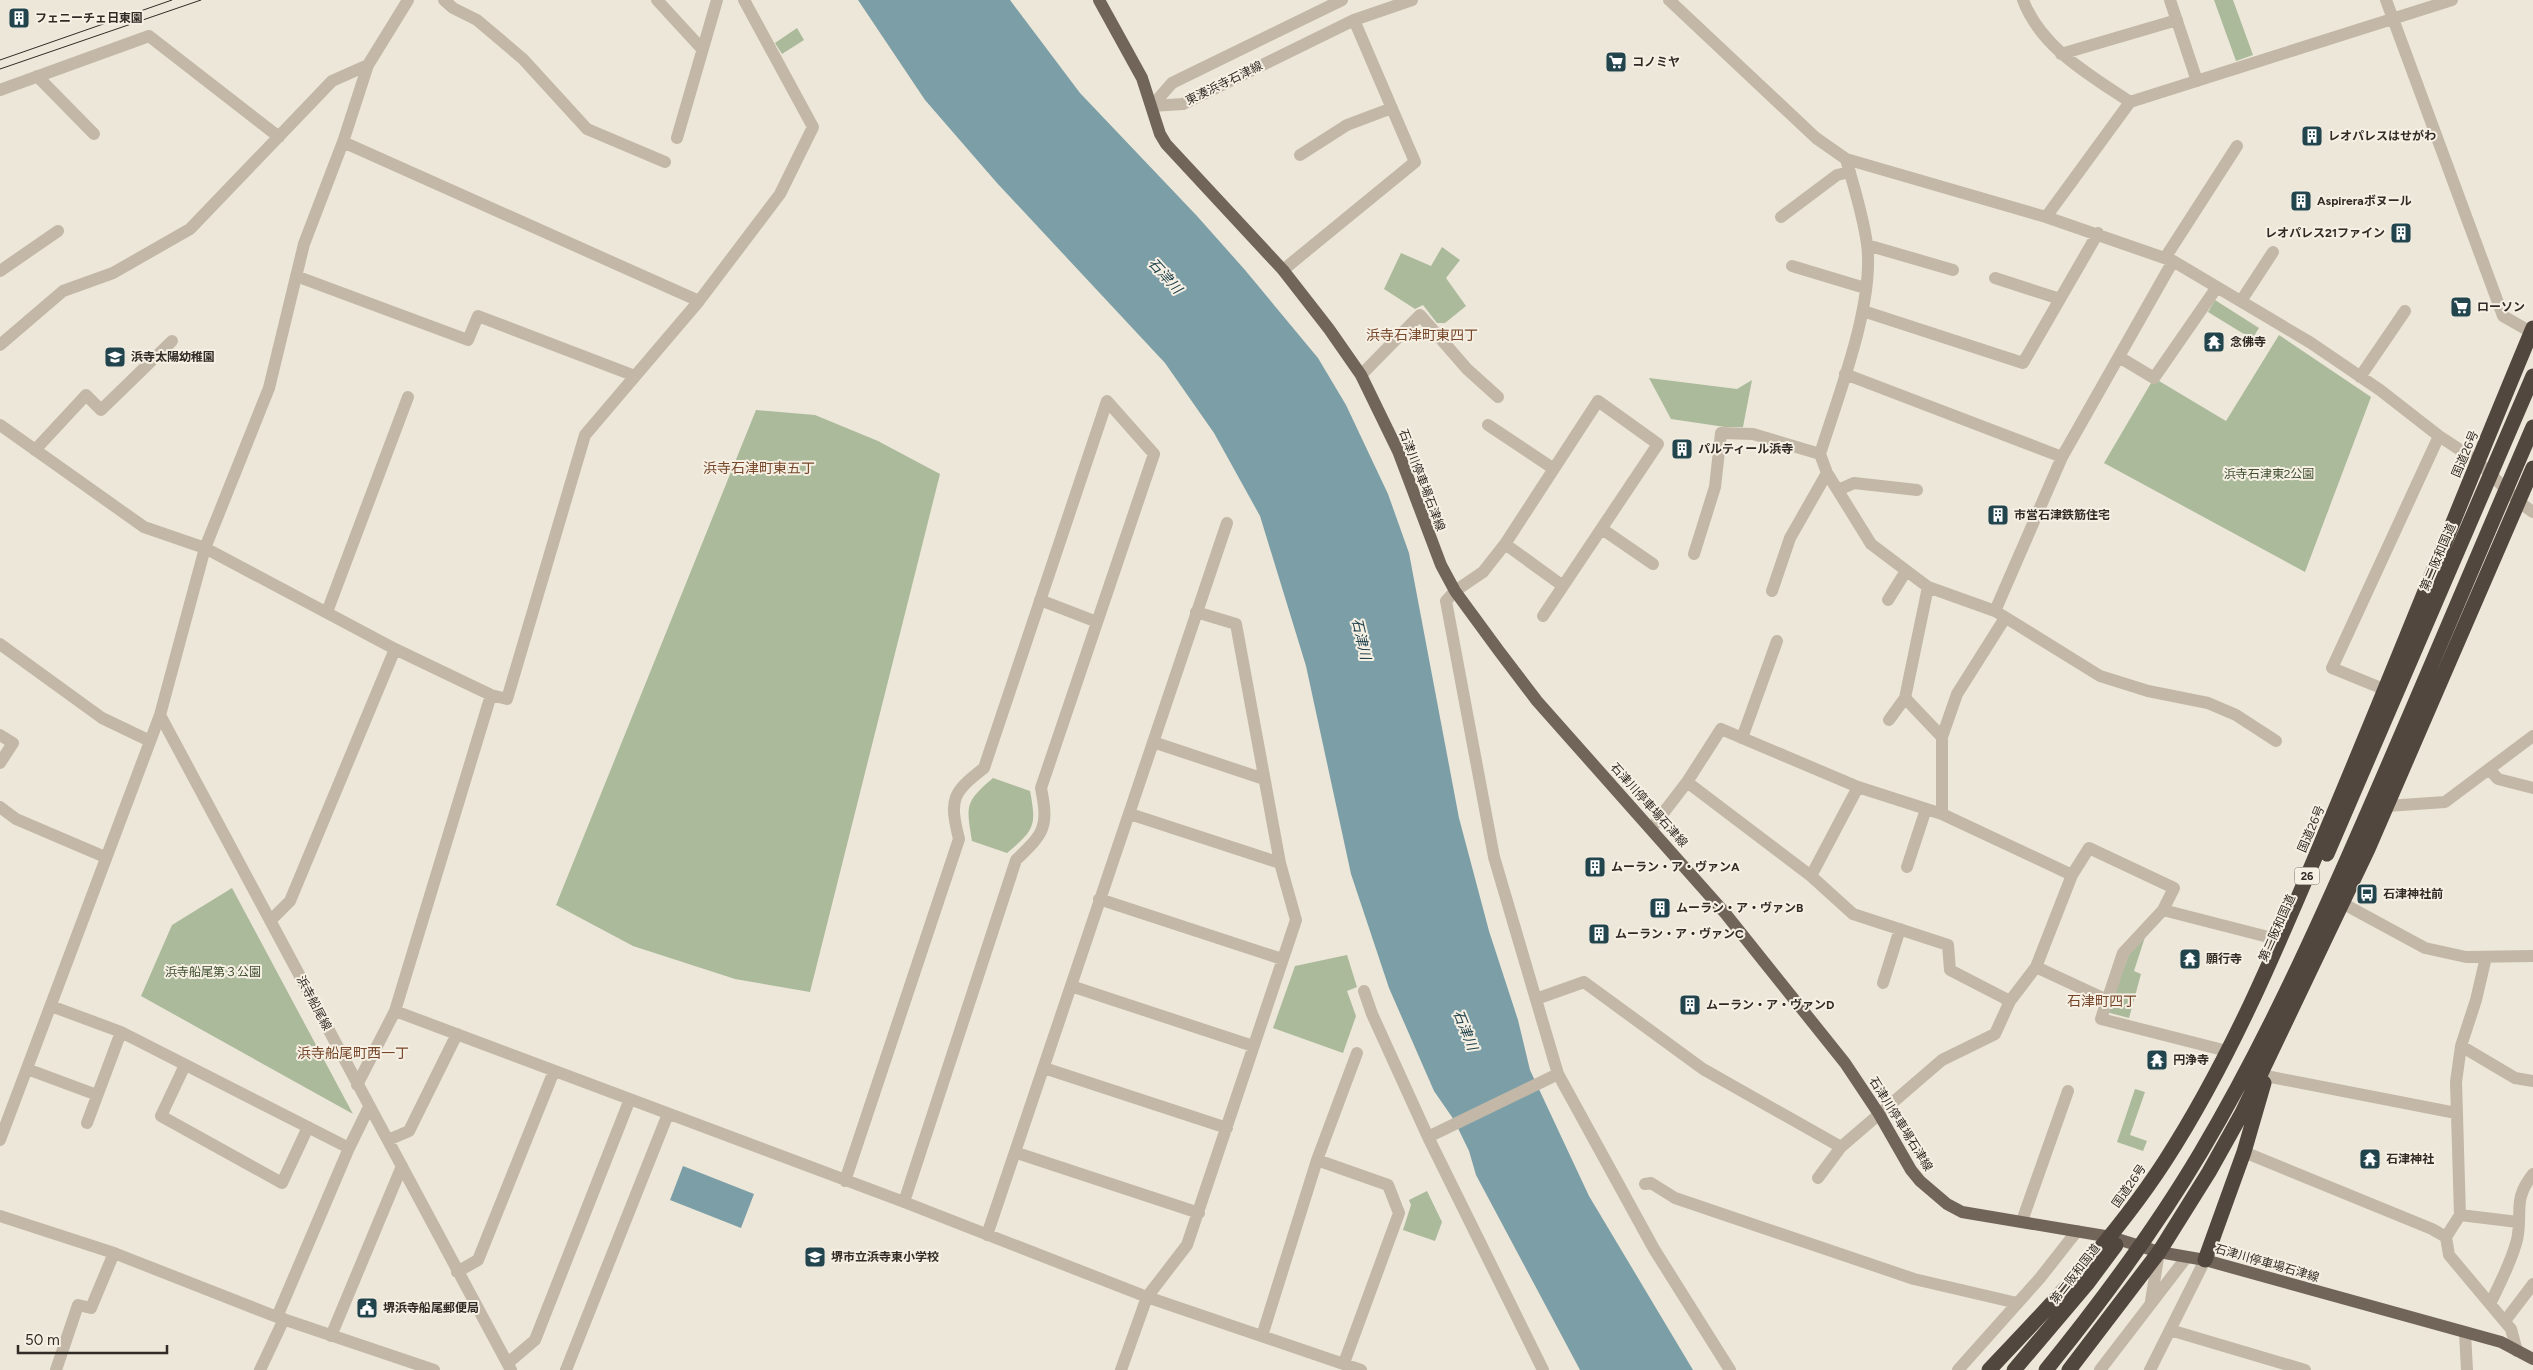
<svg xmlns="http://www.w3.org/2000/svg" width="2533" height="1370" font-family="Figtree,'Noto Sans JP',sans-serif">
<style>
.green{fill:#abba9b}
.water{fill:#7c9fa7}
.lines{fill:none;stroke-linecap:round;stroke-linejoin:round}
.minor{stroke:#c3b8a7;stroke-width:12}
.major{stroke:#716559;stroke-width:12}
.highway{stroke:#51473e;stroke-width:15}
.tram{stroke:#312b26;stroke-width:1}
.labels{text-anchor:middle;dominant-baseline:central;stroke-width:4;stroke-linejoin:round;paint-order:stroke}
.shield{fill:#f6f0e4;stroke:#6c665f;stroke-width:1}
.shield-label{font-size:11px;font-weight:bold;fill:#312b26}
.poi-label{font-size:12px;font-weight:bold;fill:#312b26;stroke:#f6f0e4;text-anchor:start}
.street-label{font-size:12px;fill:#312b26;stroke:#f6f0e4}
.park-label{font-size:12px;fill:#3c4c2d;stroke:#f6f0e4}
.water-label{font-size:14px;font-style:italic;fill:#21444d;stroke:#f6f0e4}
.neighbourhood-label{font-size:14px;fill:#76472a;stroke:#f6f0e4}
</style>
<rect width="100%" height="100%" fill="#ede7d9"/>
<path class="green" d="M2214,0H2233L2253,55L2236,61Z
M797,28L804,40L782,54L775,43Z
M1442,247L1460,260L1446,278L1466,306L1445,323H1437L1423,305L1415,309L1384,289L1401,253L1431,266Z
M2215,300L2259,328L2252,339L2208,312Z
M2279,335L2371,397L2305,572L2104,463L2154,378L2226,421Z
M1649,378L1737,389L1752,380L1743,427H1725L1671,419Z
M756,410L815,415L878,441L940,474L810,992L735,979L633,946L556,905Z
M993,778L1030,791C1037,827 1034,830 1007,853L972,841C966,805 965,802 993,778Z
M232,888L353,1114L141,996L172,925Z
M2145,937L2134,971L2141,974L2129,1018L2110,1013L2108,1011L2129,954Z
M1347,955L1357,987L1347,991L1356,1016L1343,1053L1273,1028L1295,966Z
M2135,1089L2145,1092L2130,1135L2147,1141L2143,1151L2117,1142Z
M1427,1191L1442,1222L1435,1241L1403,1230L1411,1205L1409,1200Z"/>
<path class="water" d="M858,0H1010L1080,93L1197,216L1245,270L1318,358L1346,405L1388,494L1409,553L1459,818L1489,931L1518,1020L1530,1070L1589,1196L1693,1370H1580L1476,1175L1469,1151L1454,1120L1434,1091L1389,988L1351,874L1306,666L1260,516L1214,433L1165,363L997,183L925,100Z
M683,1166L754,1194L741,1228L670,1200Z"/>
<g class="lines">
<path class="minor" d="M444,0L453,8L477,20L523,59L587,129L665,162
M657,0L702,49
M1669,0L1816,138L1846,159L2046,217L2173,261L2311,343L2380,390L2439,436L2477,461L2519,502L2533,512
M2023,0C2041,48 2090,75 2130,102
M2170,0L2197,81
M2386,0L2503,316L2531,332
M2061,54L2177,20
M37,76L94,134
M0,90L149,36L279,137
M1152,106L1183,104L1354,20L1412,0
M1152,106L1172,83L1342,0
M677,138L717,0
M343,142L699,301
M1300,155L1347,125L1392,108
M1846,159C1854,187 1863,215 1867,244C1875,303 1838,396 1820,454L1827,473L1871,544L1928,587L1995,611L2100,676L2148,691L2208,703L2236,715L2276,741
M1781,217L1837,175L1850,172
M2046,217L2130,102L2452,0
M1867,245L1953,270
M2165,258L2237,146
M1792,266L1865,288
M1283,270L1415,162L1354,20
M0,271L58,231
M296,276L468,340L478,316L635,376
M1995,278L2060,299
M2241,301L2273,252
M1863,311L2023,363L2098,233
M0,345L63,291L113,273L190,229L332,81L368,65
M2119,357L2154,378L2217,287
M1845,374L2062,457
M1361,375L1420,315L1467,369L1498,397
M2360,377L2405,311
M0,425L144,527L205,548L395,649L491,695L507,699L585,435L699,301L780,194L813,127L744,0
M1488,425L1554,469
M35,450L86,395L101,410L172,341
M1838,490L1854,483L1917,490
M1602,529L1653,564
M1505,544L1563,586
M1694,554L1715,487L1721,433L1753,434L1820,454
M1928,587L1905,698L1942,737V814
M1772,591L1790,538L1827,473
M1040,600L1097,622
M1888,600L1906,571
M1995,611L2062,457L2173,261
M327,612L408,397
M1543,616L1658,444L1598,401L1505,544L1483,572L1455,591L1446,601L1494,857L1558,1074L1654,1249L1730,1370
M0,644L102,718L150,741
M2386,690L2332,668L2439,436
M160,715L511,1370
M1889,720L1905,698
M0,735L13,743L0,763
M1942,737L1957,694L2005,618
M1742,738L1777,641
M1153,742L1264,779
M2489,769L2498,779L2533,788
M1687,782L1811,876L1853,914L1948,945L1950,970L2010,1001L1995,1034L1942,1060L1841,1147
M2387,806L2445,802L2533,736
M0,807L16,819L105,857
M1130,814L1280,863
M1651,829L1687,782L1721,729L1858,787L1942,814L2072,875L2089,848L2174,888L2163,910L2123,953L2101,1019L2227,1051
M1907,867L1926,809
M1811,876L1858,787
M1099,899L1282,959
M2342,903L2425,948L2466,957L2533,956
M2163,910L2280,940
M271,920L290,901L395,649
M2486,957L2476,1000L2461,1046L2456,1082L2460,1215L2446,1237L2449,1255L2511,1329L2517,1351
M2036,967L2107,1000
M1883,983L1900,929
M1071,986L1253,1046
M1364,991L1372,1014L1428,1137L1543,1370
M1536,999L1584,982L1703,1069L1841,1147L1818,1178
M2010,1001L2036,967L2072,875
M51,1006L121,1032L349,1148
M395,1011L904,1202L1147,1297L1361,1370
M2461,1046L2515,1078L2533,1081
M185,1065L161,1116L282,1183L308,1127
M1044,1068L1227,1128
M27,1069L97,1095
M2266,1076L2456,1113
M357,1085L395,1011L491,695
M87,1123L121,1032
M1428,1137L1558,1074
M0,1140L160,715L205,548L269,388L304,244L343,142L368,65L408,0
M388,1140L409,1131L457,1034
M2244,1152L2432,1229L2446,1237
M1017,1153L1199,1213
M1317,1160L1388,1185L1399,1213L1344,1363
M845,1181L959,839C949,799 952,793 984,768L1107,401L1154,454L1041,788C1049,828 1044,833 1016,860L904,1202
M1645,1184L1651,1183L1675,1198L1914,1279L2017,1303
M2460,1215L2518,1222
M0,1216L114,1253L277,1317L434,1370
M2022,1221L2068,1091
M987,1235L1227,523
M457,1272L478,1260L554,1071
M2151,1301L2159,1252
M2490,1304C2500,1283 2511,1263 2517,1240C2523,1213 2512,1200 2533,1174
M277,1317L349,1148L369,1107
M2505,1321L2533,1284
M2170,1330L2305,1370
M2465,1333L2467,1370
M331,1336L402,1166
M1262,1336L1317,1160L1357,1053
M508,1363L535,1340L630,1099
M56,1370L78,1305L91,1308L114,1253
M260,1370L284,1319
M566,1370L668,1114
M1121,1370L1147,1297L1187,1245L1296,920L1280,863L1236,624L1196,612
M1958,1370L2040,1278L2077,1231
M2100,1370L2186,1258
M2150,1370L2205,1260"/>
<path class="major" d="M1099,0L1142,78L1160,134L1166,144L1283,270L1329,329L1361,375L1398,451L1441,565L1455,591L1499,651L1537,701L1725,913L1845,1063L1879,1114L1911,1170L1920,1181L1947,1204L1962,1212L2111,1237L2159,1252L2205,1260L2501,1342L2533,1359"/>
<path class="highway" d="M2327,854L2533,376
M2205,1260L2244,1152L2264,1083
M1989,1370C2052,1304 2115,1238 2165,1161C2232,1057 2279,943 2327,829C2397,663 2463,495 2533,328
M2014,1370L2087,1284L2116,1245
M2046,1370C2102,1301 2156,1228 2201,1152C2262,1049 2312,940 2360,830C2419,696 2475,561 2533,427
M2069,1370L2159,1252L2209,1172L2242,1113L2368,849L2533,468"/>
<path class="tram" d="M0,60L172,0
M0,69L201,0"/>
</g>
<defs>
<g id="building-square" transform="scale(1.125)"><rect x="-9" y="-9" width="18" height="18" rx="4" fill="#21444d" stroke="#f6f0e4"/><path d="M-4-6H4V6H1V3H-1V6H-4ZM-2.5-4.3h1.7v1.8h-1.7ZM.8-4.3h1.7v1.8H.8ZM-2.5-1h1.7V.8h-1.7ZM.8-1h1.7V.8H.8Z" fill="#fff"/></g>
<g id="supermarket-square" transform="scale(1.125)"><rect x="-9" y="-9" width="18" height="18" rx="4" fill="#21444d" stroke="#f6f0e4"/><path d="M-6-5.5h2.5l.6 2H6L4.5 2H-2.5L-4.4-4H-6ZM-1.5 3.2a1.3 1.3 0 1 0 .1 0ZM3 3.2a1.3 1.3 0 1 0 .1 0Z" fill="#fff"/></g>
<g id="temple-square" transform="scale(1.125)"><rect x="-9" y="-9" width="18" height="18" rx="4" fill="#21444d" stroke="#f6f0e4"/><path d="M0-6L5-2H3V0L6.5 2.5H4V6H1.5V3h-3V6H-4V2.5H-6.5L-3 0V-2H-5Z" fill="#fff"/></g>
<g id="school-square" transform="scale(1.125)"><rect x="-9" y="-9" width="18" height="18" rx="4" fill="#21444d" stroke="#f6f0e4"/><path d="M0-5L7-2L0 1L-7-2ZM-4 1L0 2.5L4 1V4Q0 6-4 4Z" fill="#fff"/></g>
<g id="bus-square" transform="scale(1.125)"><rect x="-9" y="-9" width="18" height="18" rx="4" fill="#21444d" stroke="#f6f0e4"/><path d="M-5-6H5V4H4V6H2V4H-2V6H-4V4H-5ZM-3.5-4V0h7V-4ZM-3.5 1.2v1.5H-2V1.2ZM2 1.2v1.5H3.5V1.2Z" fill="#fff"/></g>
<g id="civic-square" transform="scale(1.125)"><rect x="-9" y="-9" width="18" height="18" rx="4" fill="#21444d" stroke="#f6f0e4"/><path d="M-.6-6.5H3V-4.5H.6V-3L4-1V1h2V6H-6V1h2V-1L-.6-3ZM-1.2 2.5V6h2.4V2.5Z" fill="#fff"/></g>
</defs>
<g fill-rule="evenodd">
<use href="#building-square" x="19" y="18"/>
<use href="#supermarket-square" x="1616" y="62"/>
<use href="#building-square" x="2312" y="136"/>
<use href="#building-square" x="2301" y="201"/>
<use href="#building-square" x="2401" y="233"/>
<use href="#supermarket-square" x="2461" y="307"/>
<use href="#temple-square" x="2214" y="342"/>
<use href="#school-square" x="115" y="357"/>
<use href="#building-square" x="1682" y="449"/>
<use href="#building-square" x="1998" y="515"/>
<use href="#building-square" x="1595" y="867"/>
<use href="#bus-square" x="2367" y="894"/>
<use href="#building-square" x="1660" y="908"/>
<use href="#building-square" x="1599" y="934"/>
<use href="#temple-square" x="2190" y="959"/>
<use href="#building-square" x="1690" y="1005"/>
<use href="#temple-square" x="2157" y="1060"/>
<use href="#temple-square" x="2370" y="1159"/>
<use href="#school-square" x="815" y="1257"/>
<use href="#civic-square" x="367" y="1308"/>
</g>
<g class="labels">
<rect class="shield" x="2294.5" y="867.5" width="25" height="17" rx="4"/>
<g class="shield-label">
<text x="2307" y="876">26</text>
</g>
<g class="poi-label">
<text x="35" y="18">フェニーチェ日東園</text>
<text x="1632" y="62">コノミヤ</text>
<text x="2328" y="136">レオパレスはせがわ</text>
<text x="2317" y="201">Aspireraボヌール</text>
<text x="2385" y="233" text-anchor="end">レオパレス21ファイン</text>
<text x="2477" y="307">ローソン</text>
<text x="2230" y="342">念佛寺</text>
<text x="131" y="357">浜寺太陽幼稚園</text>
<text x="1698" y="449">パルティール浜寺</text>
<text x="2014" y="515">市営石津鉄筋住宅</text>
<text x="1611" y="867">ムーラン・ア・ヴァンA</text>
<text x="2383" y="894">石津神社前</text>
<text x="1676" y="908">ムーラン・ア・ヴァンB</text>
<text x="1615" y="934">ムーラン・ア・ヴァンC</text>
<text x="2206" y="959">願行寺</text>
<text x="1706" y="1005">ムーラン・ア・ヴァンD</text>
<text x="2173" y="1060">円浄寺</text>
<text x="2386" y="1159">石津神社</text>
<text x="831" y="1257">堺市立浜寺東小学校</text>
<text x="383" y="1308">堺浜寺船尾郵便局</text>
</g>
<g class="street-label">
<text transform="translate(1224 83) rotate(-26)">東湊浜寺石津線</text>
<text transform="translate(2465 454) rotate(-67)">国道26号</text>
<text transform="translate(1422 480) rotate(69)">石津川停車場石津線</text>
<text transform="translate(2438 557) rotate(-67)">第二阪和国道</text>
<text transform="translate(1649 805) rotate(48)">石津川停車場石津線</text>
<text transform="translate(2311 829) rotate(-67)">国道26号</text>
<text transform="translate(2277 928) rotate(-66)">第二阪和国道</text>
<text transform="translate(314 1003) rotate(62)">浜寺船尾線</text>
<text transform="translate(1901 1124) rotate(58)">石津川停車場石津線</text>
<text transform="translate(2129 1186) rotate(-55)">国道26号</text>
<text transform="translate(2267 1263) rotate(16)">石津川停車場石津線</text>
<text transform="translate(2075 1274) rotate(-52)">第二阪和国道</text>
</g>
<g class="park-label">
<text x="2269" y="474">浜寺石津東2公園</text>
<text x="213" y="972">浜寺船尾第３公園</text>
</g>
<g class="water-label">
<text transform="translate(1165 276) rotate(48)">石津川</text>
<text transform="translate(1361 639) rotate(77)">石津川</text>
<text transform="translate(1465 1030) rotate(68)">石津川</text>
</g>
<g class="neighbourhood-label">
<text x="1422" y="335">浜寺石津町東四丁</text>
<text x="759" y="468">浜寺石津町東五丁</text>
<text x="2102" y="1001">石津町四丁</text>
<text x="353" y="1053">浜寺船尾町西一丁</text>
</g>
</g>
<path d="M18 1345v8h149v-8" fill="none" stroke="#312b26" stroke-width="2.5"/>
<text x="25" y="1345" font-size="15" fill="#312b26" stroke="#f6f0e4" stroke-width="4" paint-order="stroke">50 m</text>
</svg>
